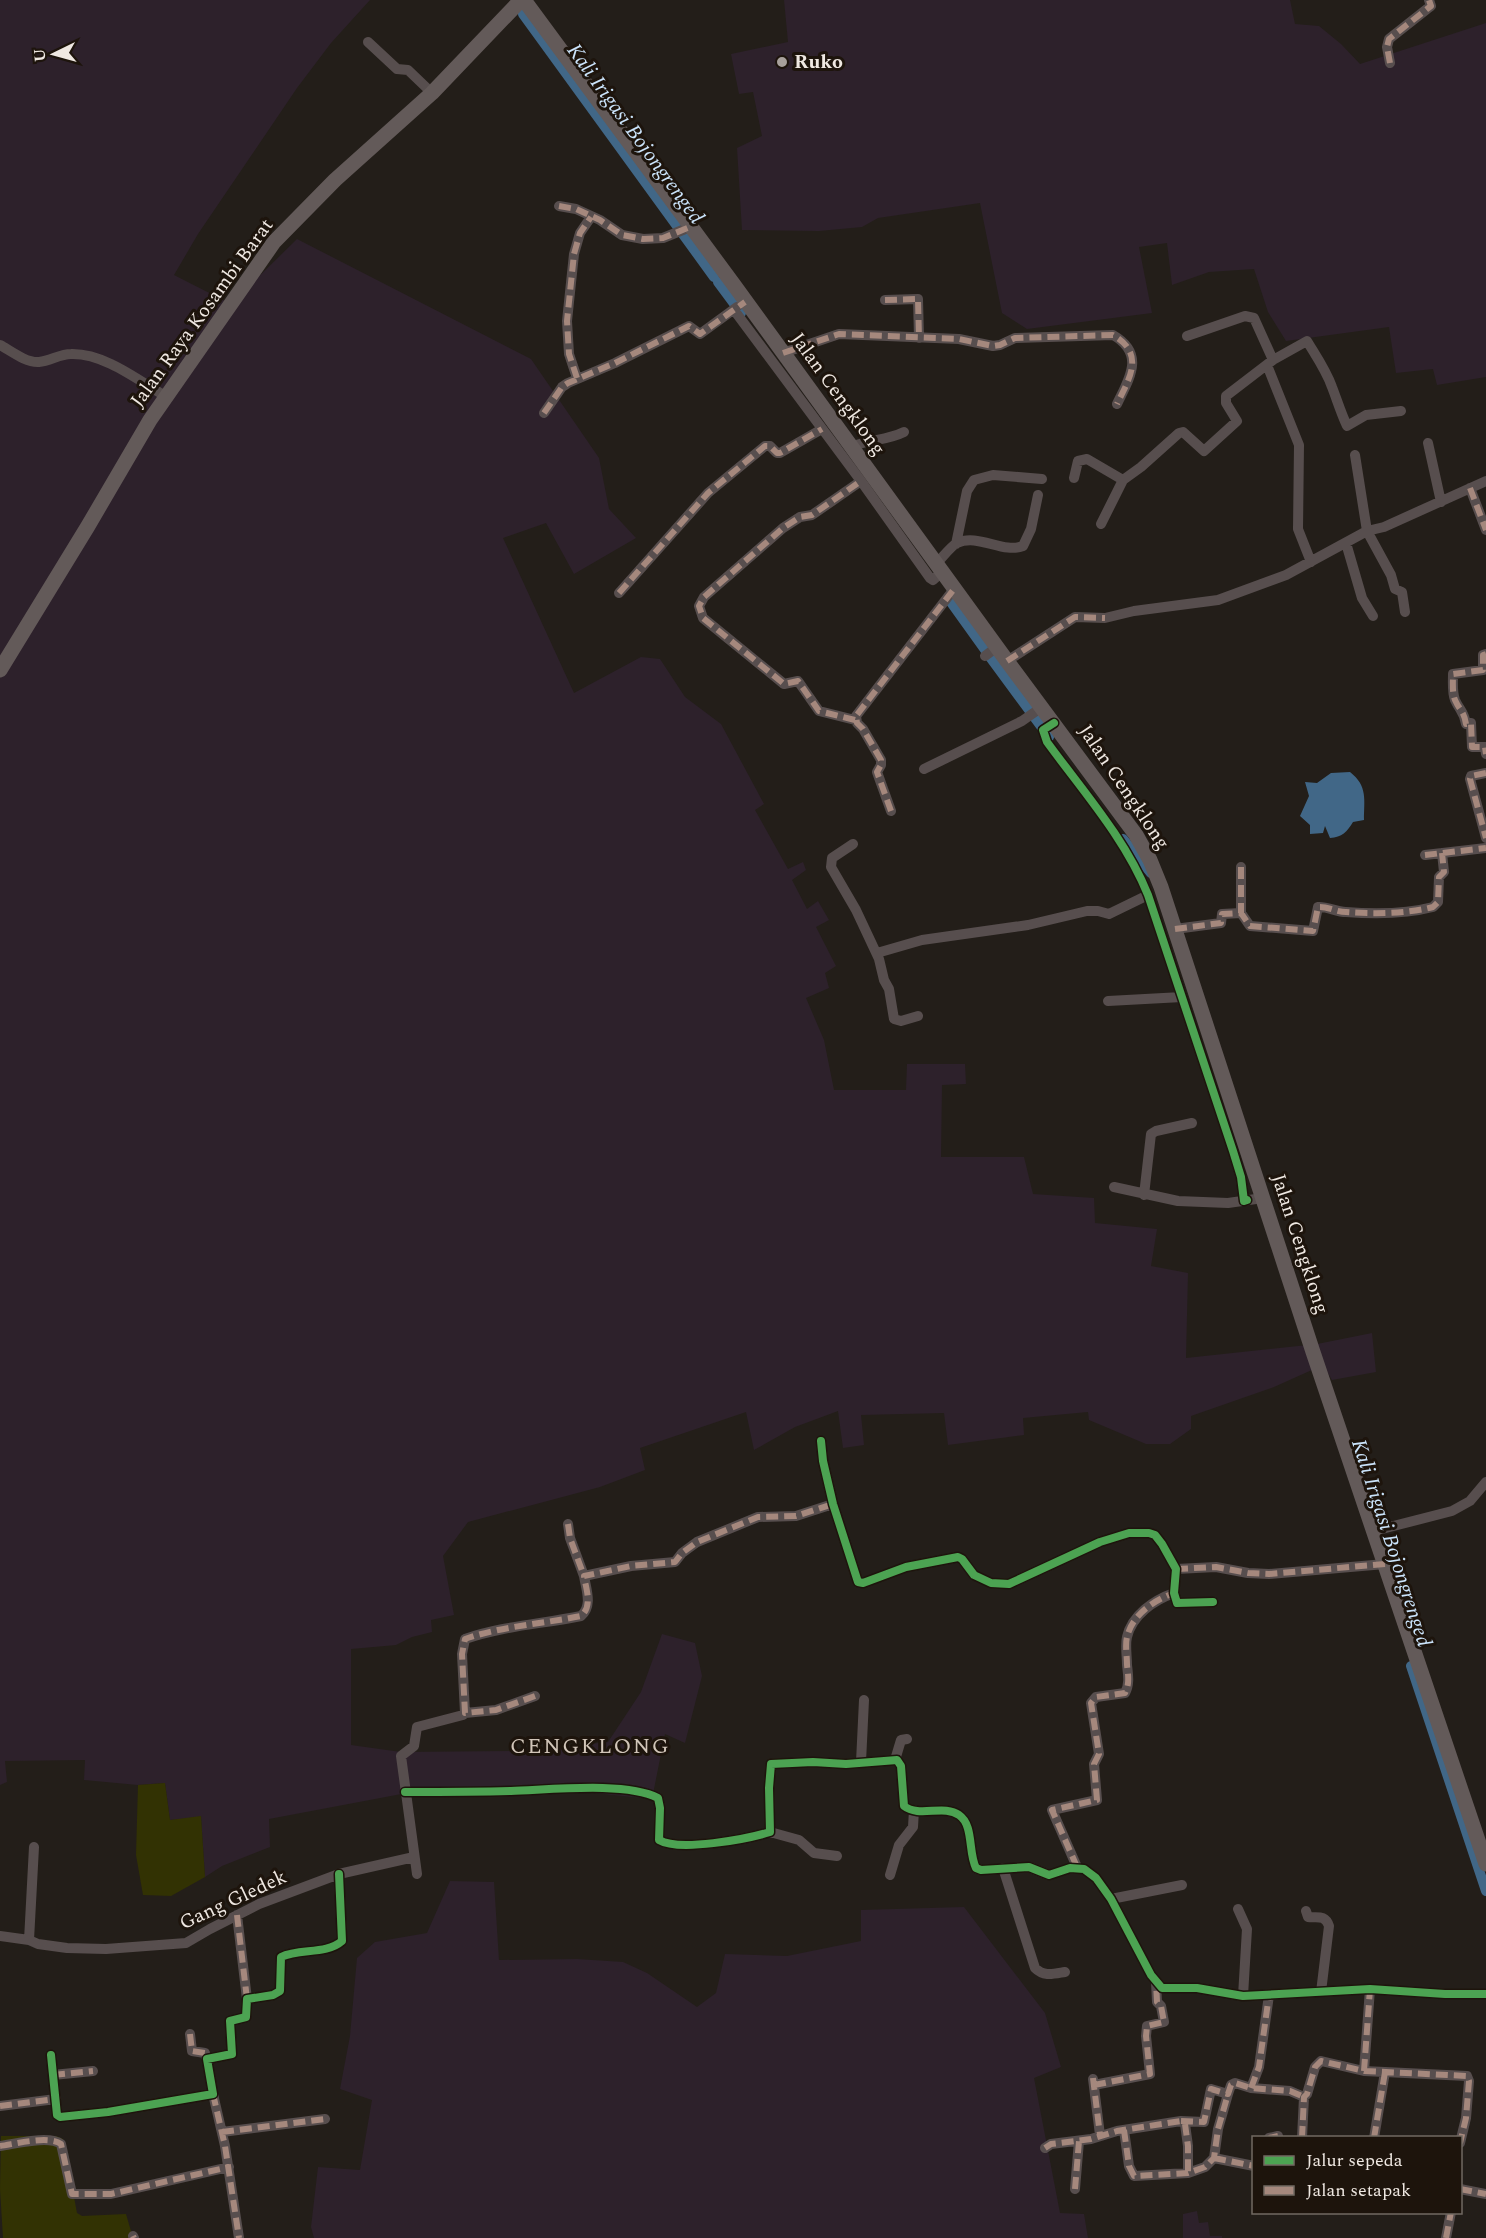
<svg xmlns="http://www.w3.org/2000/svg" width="1486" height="2238" font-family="Spectral,serif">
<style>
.industrial{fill:#2d212b}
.green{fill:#323203}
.water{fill:#416787}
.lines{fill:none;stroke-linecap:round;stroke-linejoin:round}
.canal{stroke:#416787;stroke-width:10}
.minor{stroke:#574e4e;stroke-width:10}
.secondary{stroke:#635a59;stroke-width:15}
.quiet{stroke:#a5887d;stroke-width:6;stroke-dasharray:12 6;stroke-linecap:butt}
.cycleway-casing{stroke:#1d140c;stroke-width:11}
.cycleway{stroke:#4ca352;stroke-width:8}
.poi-dot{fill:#a8a19c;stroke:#1d140c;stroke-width:2}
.labels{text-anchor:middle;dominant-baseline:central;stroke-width:6;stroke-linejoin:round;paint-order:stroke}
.poi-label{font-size:20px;font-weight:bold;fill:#efe8e2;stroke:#1d140c;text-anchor:start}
.street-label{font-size:20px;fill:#efe8e2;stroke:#1d140c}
.water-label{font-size:21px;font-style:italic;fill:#cbe4fb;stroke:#1d140c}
.quarter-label{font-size:22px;letter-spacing:1.5px;fill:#d1c5b9;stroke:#1d140c}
</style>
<rect width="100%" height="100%" fill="#231e19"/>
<path class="industrial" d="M0,0H370L331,43L297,88L198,234L174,275L231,304L297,239L531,359L599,458L609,509L636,538L574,574L546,523L503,538L574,693L641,657L660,659L685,697L721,724L764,804L755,810L788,869L803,862L806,870L792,880L807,909L818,901L829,920L816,927L836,966L825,973L829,988L806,998L824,1040L834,1090H906L907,1064H965L966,1084L942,1085L941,1157H1024L1033,1194L1094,1198L1095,1223L1157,1229L1151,1266L1188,1273L1186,1358L1317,1344L1372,1333L1376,1372L1332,1380L1323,1365L1274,1387L1191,1416V1429L1170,1444H1146L1089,1420L1088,1412L1023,1418L1024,1435L948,1445L944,1413L861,1415L864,1445L843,1448L838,1411L795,1427L754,1450L746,1412L640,1448L645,1470L600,1487L468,1522L443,1556L454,1615L431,1620L432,1632L412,1637L396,1645L351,1649V1745L401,1752L524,1751L608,1742L641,1692L662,1634L695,1643L702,1676L685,1743L665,1734L652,1799L585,1792H412L269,1819L270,1847L222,1866L205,1877L201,1817L170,1820L165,1783L138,1785L84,1780L85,1760L5,1761L7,1782L0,1785Z
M784,0H1290L1295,24L1319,26L1341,44L1360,64L1486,23V377L1437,385L1433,369L1396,373L1389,327L1286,341L1268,312L1254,269L1209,272L1172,285L1167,243L1139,247L1152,313L1027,329L1002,313L980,203L878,218L862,227L819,231L742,230L737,148L762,136L753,92L739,94L731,54L788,42Z
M450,1881L494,1882L499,1960L577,1959L623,1962L647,1973L697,2007L716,1993L725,1954L787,1956L861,1941V1910L964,1907L1045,2013L1061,2067L1034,2078L1060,2213L1084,2214L1088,2238H314L311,2227L318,2167L360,2170L372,2100L340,2089L350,2036L357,1958L375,1942L427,1933Z
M1197,2211L1199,2223L1208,2222L1210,2236H1222V2238H1183V2214Z"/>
<path class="green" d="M165,1783L170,1820L201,1816L205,1877L171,1896L143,1895L136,1855L138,1785Z
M1,2136H56L63,2139L77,2213L82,2216L126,2214L133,2238H3L0,2189Z"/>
<path class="water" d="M1350,772C1368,786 1364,800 1364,820L1353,822C1347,832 1342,837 1330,838L1325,826L1323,833L1310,834V825L1300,816L1309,796L1305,782L1317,783L1331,773Z"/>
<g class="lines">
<path class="canal" d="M523,14L714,277
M718,282L741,313
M948,598L986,651
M990,657L1049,737
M1123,839L1151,873
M1411,1666L1486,1891"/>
<path class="minor" d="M368,42L397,69L408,70L432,93
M1390,63L1387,47L1389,39L1427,9L1431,6L1429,0
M559,206L576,209L600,220L622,235L643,239L663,238L690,227
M885,300L918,299L919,338
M734,310L861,481L930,578L933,580L943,571
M1187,336L1245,316L1254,318L1273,360
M0,345C11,351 26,363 39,362C50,361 60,354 71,354C104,353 138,380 165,396
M783,353L839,334L959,339L993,346L1000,345L1015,338L1113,335C1146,354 1129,379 1117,404
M1267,365L1299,445L1298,529L1311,562
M577,378L569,354L567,321L574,254L580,233L591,217
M544,413L562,387L568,383L615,363L689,326L700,334L737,307
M1428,443L1441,502
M851,447C869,439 886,441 904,432
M1355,455L1367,531L1391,575L1395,589L1402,592L1405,612
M1074,478L1078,461L1087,459L1123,480
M1470,488L1486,530
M1101,524L1123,480L1141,467L1179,433L1183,432L1204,451L1237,421L1226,403V396L1273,360L1307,341C1316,356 1326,370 1332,387C1337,400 1341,413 1347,426L1366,415L1401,411
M1346,543L1362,598L1373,616
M956,544L967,491L974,480L993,475L1042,479
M937,563C943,557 950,547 957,543C978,533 1003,554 1023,546L1031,529L1038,495
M619,593L708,493L765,446H770L777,453H780L822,429
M1486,654L1483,655V670L1453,674C1453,683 1452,692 1455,700C1460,711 1464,711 1466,724L1471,723L1472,747H1485L1486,754
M985,656L997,647
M1007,661L1075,617L1105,618L1134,611L1218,600L1286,575L1367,531L1384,527L1486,481
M855,720L819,711L798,681L784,684L703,618L699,606L704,597L783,528L800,517L812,515L861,481
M1054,723L1043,730L1047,742C1082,790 1125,838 1148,895L1233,1151L1241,1177L1244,1201
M924,769L1022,721L1042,707
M1486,773L1471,776L1470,779L1486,838
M891,811L877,772L881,765V760L863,729L857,723L856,716L954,589
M853,844L832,858L831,867L856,910L879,959L884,980L889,989L894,1019L901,1021L918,1016
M1425,855L1486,848
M1241,867V913
M1175,929L1221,923L1222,914L1241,913L1250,926L1313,931L1318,907C1327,906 1336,912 1346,912C1373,914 1406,914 1433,907L1438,902L1439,877L1444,872L1442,853
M877,953L922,940L1028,925L1087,911H1098L1109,914L1148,895
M1108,1001L1182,997
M1114,1187L1178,1201L1228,1203L1263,1198
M1144,1195L1151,1134L1156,1131L1192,1123
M821,1441L823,1461L833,1504L858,1582L863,1583L906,1567L958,1557L962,1559L974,1575L991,1583L1009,1584L1100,1542L1129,1533H1149L1155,1535L1162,1544L1176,1569L1174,1593L1177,1603L1213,1602
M568,1524L570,1538L584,1576
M1374,1531L1452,1511L1470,1501L1486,1482
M1176,1569L1216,1567L1248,1573L1269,1574L1385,1564
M465,1713L462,1654L465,1639C502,1626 542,1624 581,1616C593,1606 586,1589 584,1576L631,1566L675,1562L682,1553L697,1542L758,1517L796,1516L833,1504
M895,1760L901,1740L907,1739
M861,1762L864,1700
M405,1792C440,1792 476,1792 511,1791C548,1790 626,1781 658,1798L660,1808L659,1840C679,1852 747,1839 770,1832L769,1788L771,1764L813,1762L846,1764L897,1760L901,1766L904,1806C919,1818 944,1804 959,1815C974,1825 968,1853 976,1868L981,1870L1029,1867L1049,1875L1070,1868L1084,1869L1096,1878L1111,1899L1151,1975L1162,1988H1197L1243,1996L1370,1989L1445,1994H1486
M770,1832L799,1840L814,1853L837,1856
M1077,1867L1052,1810L1097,1800L1094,1764L1099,1754L1091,1703L1096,1697L1125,1693C1130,1684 1128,1674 1127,1665C1127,1656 1125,1645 1127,1637C1132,1615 1154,1600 1174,1593
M1003,1868L1035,1968C1044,1977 1053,1974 1065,1972
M417,1874L401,1756L414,1746L417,1727L463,1715L465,1713L496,1710L535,1696
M890,1875L899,1845L913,1827L914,1810
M1111,1899L1182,1885
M1238,1909L1247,1929L1243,1996
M1306,1911L1308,1917C1317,1918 1325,1914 1329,1926L1321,1992
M237,1915L247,1999
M0,1936L29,1940L38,1944L67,1948L106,1949L186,1943L210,1929L259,1904L339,1874L414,1857
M29,1940L34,1847
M190,2034L192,2051L205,2053L207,2059
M51,2055L57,2115L60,2117L108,2112L213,2094L207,2059L232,2054L230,2021L246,2017L247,1999L273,1995L280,1991L281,1957C300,1948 326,1955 342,1941L339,1874
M1364,2071L1370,1989
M53,2075L93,2071
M1093,2079L1100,2135
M1094,2085L1150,2074L1146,2036L1147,2026L1164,2022L1161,2006L1157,2002L1156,1982
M1251,2088L1259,2067L1269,1995
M213,2094L225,2146L239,2238
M0,2106L56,2099
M1181,2121L1204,2122L1211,2089L1228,2094L1231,2085L1235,2083L1251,2088L1290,2091L1304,2097
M1124,2130L1129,2166L1134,2176L1188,2173L1205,2167L1214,2158L1218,2129L1228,2094
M222,2132L325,2119
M1269,2138L1278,2136
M1302,2138L1304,2097L1307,2094L1315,2067L1321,2061L1364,2071L1467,2076L1469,2081L1466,2118L1460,2143
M1374,2138L1385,2072
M0,2146C15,2144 49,2135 61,2144L72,2194H111L229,2167
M1045,2148L1051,2144L1091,2139L1117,2131L1181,2121L1185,2124L1188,2146V2173
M1214,2158L1254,2166
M1075,2189L1079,2141
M1460,2189L1486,2194
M133,2236L134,2238
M1446,2238L1451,2212"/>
<path class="secondary" d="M524,0L734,285L1007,661L1136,835L1150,860L1161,887L1313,1352L1486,1864
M0,670L88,526L150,420L274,242L335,180L432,93L521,0"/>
<path class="quiet" d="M1390,63L1387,47L1389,39L1427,9L1431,6L1429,0
M559,206L576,209L600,220L622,235L643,239L663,238L690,227
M885,300L918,299L919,338
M783,353L839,334L959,339L993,346L1000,345L1015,338L1113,335C1146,354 1129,379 1117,404
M577,378L569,354L567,321L574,254L580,233L591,217
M544,413L562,387L568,383L615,363L689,326L700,334L745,302
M1470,488L1486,530
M619,593L708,493L765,446H770L777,453H780L822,429
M1486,654L1483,655V670L1453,674C1453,683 1452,692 1455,700C1460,711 1464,711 1466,724L1471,723L1472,747H1485L1486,754
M1007,661L1075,617L1105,618
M855,720L819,711L798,681L784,684L703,618L699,606L704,597L783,528L800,517L812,515L861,481
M1486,773L1471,776L1470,779L1486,838
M891,811L877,772L881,765V760L863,729L857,723L856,716L954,589
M1425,855L1486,848
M1241,867V913
M1175,929L1221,923L1222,914L1241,913L1250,926L1313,931L1318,907C1327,906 1336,912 1346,912C1373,914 1406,914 1433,907L1438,902L1439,877L1444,872L1442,853
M568,1524L570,1538L584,1576
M1176,1569L1216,1567L1248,1573L1269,1574L1385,1564
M535,1696L496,1710L465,1713L462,1654L465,1639C502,1626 542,1624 581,1616C593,1606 586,1589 584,1576L631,1566L675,1562L682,1553L697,1542L758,1517L796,1516L833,1504
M1077,1867L1052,1810L1097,1800L1094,1764L1099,1754L1091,1703L1096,1697L1125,1693C1130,1684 1128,1674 1127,1665C1127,1656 1125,1645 1127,1637C1132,1615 1154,1600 1174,1593
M237,1915L247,1999
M190,2034L192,2051L205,2053L207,2059
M1364,2071L1370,1989
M53,2075L93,2071
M1093,2078L1100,2135
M1094,2085L1150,2074L1146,2036L1147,2026L1164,2022L1161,2006L1157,2002L1156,1982
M1251,2088L1259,2067L1269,1995
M213,2094L225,2146L239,2238
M0,2106L56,2099
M1181,2121L1204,2122L1211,2089L1228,2094L1231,2085L1235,2083L1251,2088L1290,2091L1304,2097
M1124,2130L1129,2166L1134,2176L1188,2173L1205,2167L1214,2158L1218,2129L1228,2094
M222,2132L325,2119
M1269,2138L1278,2136
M1302,2138L1304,2097L1307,2094L1315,2067L1321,2061L1364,2071L1467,2076L1469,2081L1466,2118L1460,2143
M1374,2138L1385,2072
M0,2146C15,2144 49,2135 61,2144L72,2194H111L229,2167
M1045,2148L1051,2144L1091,2139L1117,2131L1181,2121L1185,2124L1188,2146V2173
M1214,2158L1254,2166
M1075,2189L1079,2141
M1460,2189L1486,2194
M133,2236L134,2238
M1446,2238L1451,2212"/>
<g class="cycleway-casing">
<path id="cycleway" d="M1054,723L1043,730L1047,742C1082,790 1125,838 1148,895L1233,1151L1241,1177L1244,1201L1247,1200
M821,1441L823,1461L833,1504L858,1582L863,1583L906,1567L958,1557L962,1559L974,1575L991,1583L1009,1584L1100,1542L1129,1533H1149L1155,1535L1162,1544L1176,1569L1174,1593L1177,1603L1213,1602
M405,1792C440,1792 476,1792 511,1791C548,1790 626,1781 658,1798L660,1808L659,1840C679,1852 747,1839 770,1832L769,1788L771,1764L813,1762L846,1764L897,1760L901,1766L904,1806C919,1818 944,1804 959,1815C974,1825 968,1853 976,1868L981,1870L1029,1867L1049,1875L1070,1868L1084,1869L1096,1878L1111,1899L1151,1975L1162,1988H1197L1243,1996L1370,1989L1445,1994H1486
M51,2055L57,2115L60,2117L108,2112L213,2094L207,2059L232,2054L230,2021L246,2017L247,1999L273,1995L280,1991L281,1957C300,1948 326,1955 342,1941L339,1874"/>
</g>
<use href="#cycleway" class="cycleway"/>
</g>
<circle class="poi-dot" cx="782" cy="62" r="6"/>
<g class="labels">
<g class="poi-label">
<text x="794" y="62">Ruko</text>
</g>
<g class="street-label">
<text transform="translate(202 313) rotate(-54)">Jalan Raya Kosambi Barat</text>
<text transform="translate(838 394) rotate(54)">Jalan Cengklong</text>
<text transform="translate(1124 787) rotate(56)">Jalan Cengklong</text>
<text transform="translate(1300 1244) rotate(72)">Jalan Cengklong</text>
<text transform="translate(233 1900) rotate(-25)">Gang Gledek</text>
</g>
<g class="water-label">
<text transform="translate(635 134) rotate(54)">Kali Irigasi Bojongrenged</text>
<text transform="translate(1391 1543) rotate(72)">Kali Irigasi Bojongrenged</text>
</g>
<g class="quarter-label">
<text x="590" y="1746">CENGKLONG</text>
</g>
</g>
<rect x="1252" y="2136" width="210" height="78" fill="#1d140c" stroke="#716962" stroke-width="1.5"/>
<rect x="1264" y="2156" width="30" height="9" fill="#4ca352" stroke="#716962" stroke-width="1.5"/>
<text x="1306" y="2166" font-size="18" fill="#efe8e2">Jalur sepeda</text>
<rect x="1264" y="2186" width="30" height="9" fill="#a5887d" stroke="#716962" stroke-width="1.5"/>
<text x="1306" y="2196" font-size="18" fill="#efe8e2">Jalan setapak</text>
<g transform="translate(54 54) rotate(265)" stroke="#1d140c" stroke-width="4.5" paint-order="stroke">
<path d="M0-4.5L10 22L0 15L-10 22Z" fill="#efe8e2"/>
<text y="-9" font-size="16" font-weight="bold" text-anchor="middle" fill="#efe8e2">U</text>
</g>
</svg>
